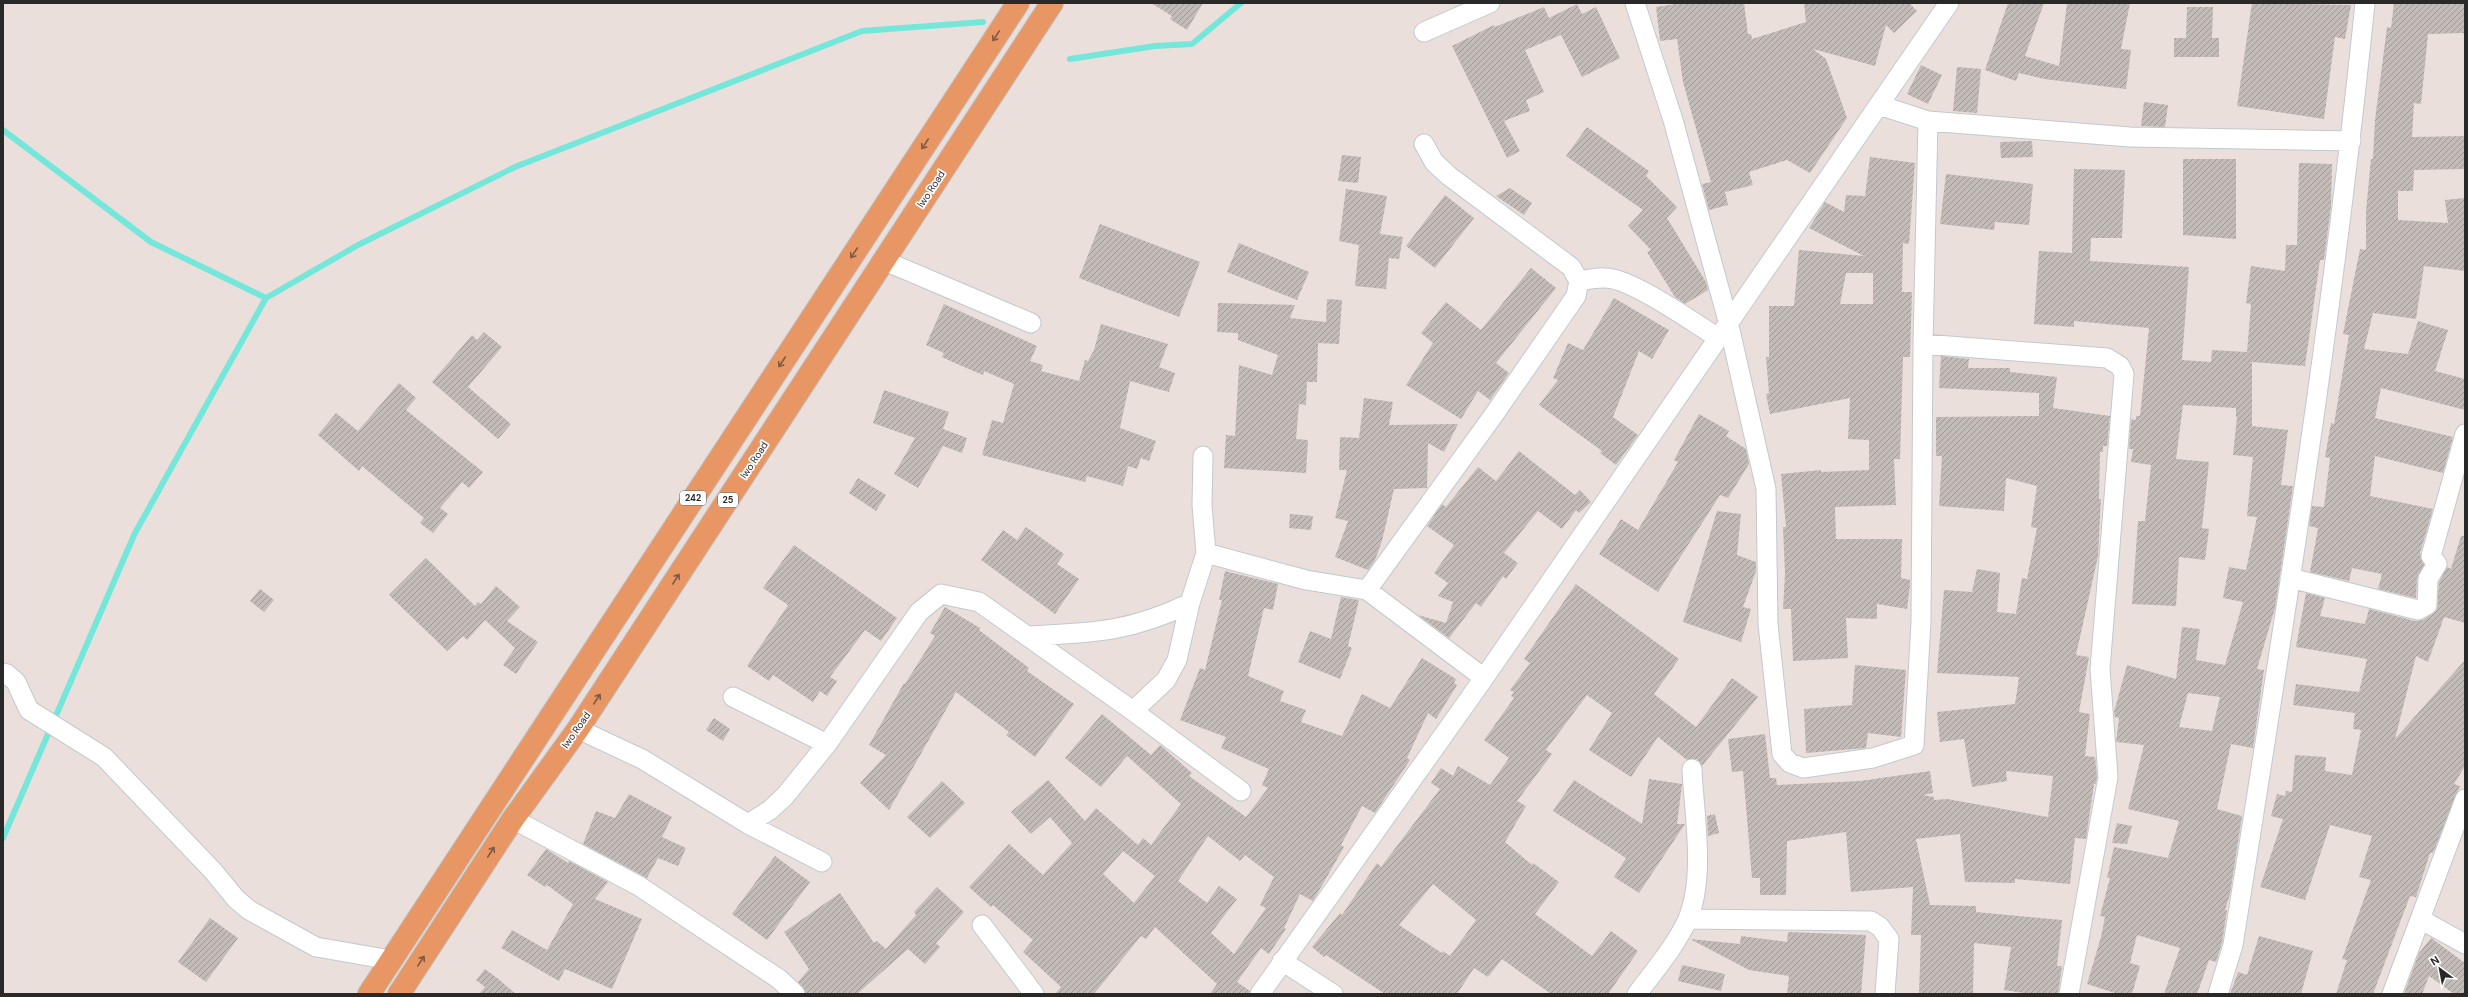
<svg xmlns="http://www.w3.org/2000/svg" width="2468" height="997" font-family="'DM Sans',sans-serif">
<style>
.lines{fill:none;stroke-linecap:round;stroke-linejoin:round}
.stream{stroke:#75e7da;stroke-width:6}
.building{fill:url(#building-hatch);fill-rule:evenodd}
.minor-casing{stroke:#c1c9cf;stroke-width:21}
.primary-casing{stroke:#bfbfbf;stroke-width:24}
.minor{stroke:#fff;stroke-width:19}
.primary{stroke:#e89764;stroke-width:22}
.oneway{stroke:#7f5a44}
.labels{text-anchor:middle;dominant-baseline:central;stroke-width:3.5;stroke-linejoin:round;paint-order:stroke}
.shield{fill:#fff;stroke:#696969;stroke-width:1}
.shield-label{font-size:9px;font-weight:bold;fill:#292929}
.street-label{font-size:10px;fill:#292929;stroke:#fff}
</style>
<defs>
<pattern id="building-hatch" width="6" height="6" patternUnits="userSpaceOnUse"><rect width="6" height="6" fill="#c3bbb8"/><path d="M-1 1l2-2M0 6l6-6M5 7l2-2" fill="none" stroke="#9e9896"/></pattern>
</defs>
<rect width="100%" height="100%" fill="#ebdfdc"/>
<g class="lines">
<path class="stream" d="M1070,59L1155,46L1192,44L1241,3
M3,130L151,242L266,298L358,245L515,167L862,31L983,22
M3,838L135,533L266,298"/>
</g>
<path class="building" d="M1151,3H1203L1187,30L1170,19L1172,16Z
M1682,3H1744L1748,34H1751L1752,39L1806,22L1804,3H1909L1917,11L1894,33L1886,25L1875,66L1813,49L1826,59L1847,118L1810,173L1787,160L1749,172L1753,185L1725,192L1728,205L1709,210L1702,184L1711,182L1683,82L1677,39L1660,41L1656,7Z
M2008,3H2044L2025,56L2059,66L2067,3H2130L2121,49L2131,50L2126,89L2044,79L2019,73L2016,81L1985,70Z
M2252,3L2351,5L2345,39L2335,37L2324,119L2237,106Z
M2394,3H2465V33L2428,34L2421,104L2414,103L2412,137L2465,136V169L2414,170L2413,191H2398V220L2448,223L2445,200L2465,198V271L2424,266L2416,319L2373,313L2364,349L2408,354L2418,321L2448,330L2435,371L2465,379V410L2381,388L2375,418L2453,437L2443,473L2375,456L2370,496L2433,509L2420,553L2424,565L2417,578L2416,598L2378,589L2382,574L2352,568L2349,581L2310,572L2318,528L2309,526L2312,506L2324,507L2330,458L2325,457L2331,423L2334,424L2349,335L2343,334L2360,249L2366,250V211L2371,159H2373L2375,120L2387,27L2391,28Z
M1577,4L1582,14L1596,7L1620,58L1582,77L1561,35L1525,50L1544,92L1526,100L1530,111L1504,121L1520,151L1507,158L1452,46L1494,25L1495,27L1544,7L1549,18Z
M2187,7H2213L2212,38H2219V57H2174V38H2186Z
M1921,65L1942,75L1928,104L1907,94Z
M1957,67L1981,69L1977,113L1953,111Z
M2144,102L2168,105L2165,127L2141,126Z
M1587,127L1649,171L1646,176L1677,207L1667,218L1706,282L1708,290L1685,304L1675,297L1647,252L1651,250L1628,226L1643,210L1566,156Z
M2032,141L2033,157L2001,158L2000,142Z
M1342,155L1361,157L1358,183L1338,181Z
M1870,157L1915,163L1909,244L1903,243L1902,292H1912L1910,357H1903L1900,459H1894L1896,505L1835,507L1836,539H1902L1901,578L1910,580V585L1907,609L1877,604V619L1846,618L1848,658L1793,661L1791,609H1783L1785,574L1783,527H1786L1781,474L1821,470V472L1869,470V440L1848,439L1850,398L1770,414L1766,394L1769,393L1766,357H1769V306H1794L1799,250L1864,256L1809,228L1825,202L1844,212L1846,195L1865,196ZM1846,273H1873V304H1840Z
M2183,159H2236V239L2183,235Z
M2299,163L2332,164L2331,206L2324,260H2320L2305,366L2252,362V426L2288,430L2281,485L2293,486L2275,608L2257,669L2264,670L2253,748L2231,744L2217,809L2242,816L2230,894L2225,910H2227L2222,943L2216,962L2209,960L2197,994H2164L2180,948L2137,935L2130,963L2140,966L2132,994H2118L2087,984L2101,937L2105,917L2100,916L2110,878H2107L2114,847L2168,858L2179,821L2128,809L2144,745L2116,742L2119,718L2115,717L2114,712L2127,665L2176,679L2182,627L2200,629L2196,660L2225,665L2243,602L2223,598L2229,567L2246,570L2257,517L2247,516L2253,457L2233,455L2237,417H2236V408L2183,405L2176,459L2209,462L2202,528L2209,529L2205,560L2179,557L2176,606L2132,604L2138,521H2145L2151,465L2131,462L2133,449H2129L2131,419L2136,420V416H2140L2149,328L2074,321V327L2034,324L2039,251L2072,253L2074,169L2125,170L2122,238H2091L2090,261L2189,267L2182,360L2211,362L2212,350L2247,352L2251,304L2246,303L2251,266L2285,271L2286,245H2297ZM2188,693L2220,697L2212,731L2179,727Z
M1946,174L2033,184L2029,225L1995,222L1994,230L1940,224Z
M1510,188L1532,203L1524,215L1496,196Z
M1346,189L1387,196L1380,234L1403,237L1399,259L1389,258L1386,289L1355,286L1359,245L1339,241Z
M1445,195L1474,218L1435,268L1406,246Z
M1100,224L1200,262L1179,317L1079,278Z
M1239,243L1309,272L1297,300L1227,272Z
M1531,268L1556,288L1496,363L1509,373L1490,400L1478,391L1461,419L1406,385L1433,343L1421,333L1446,302L1481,330Z
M1614,298L1669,330L1652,359L1639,351L1613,417L1638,435L1616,465L1600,453L1602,451L1539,405L1558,380L1553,378L1568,343L1583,350Z
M1327,299L1342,300L1339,344L1318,343L1317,382H1307L1306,405L1299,404L1296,439L1308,440L1306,473L1224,468L1226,435L1235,436L1239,365L1272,375L1278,355L1238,340V333L1217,332L1218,303L1295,305L1290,318L1326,322Z
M944,304L1037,346L1030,361L1043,365L1041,371L1079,381L1085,360L1088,361L1094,350L1101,324L1168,344L1159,367L1175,373L1169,392L1130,381L1120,428L1156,441L1149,461L1141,458L1137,469L1128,466L1123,486L1087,476L1085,482L982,455L992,420L1003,423L1014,384L984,371L983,375L957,364L942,357L944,353L926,345Z
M484,332L502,347L468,387L511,424L498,439L432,382L472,335L477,340Z
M1941,356L1969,359L1968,368H2010V372L2057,377L2053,408L2110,416L2107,446H2103V452H2100L2099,499H2101L2098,556L2076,655L2089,657L2079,712L2090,714L2085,756L2095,757L2097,776L2096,784H2094L2086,839L2075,838L2070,884L2015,879V883L1965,882L1960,834L1916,839L1930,905L1976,906V912L2062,920L2057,966H2062L2058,994H2031L2004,990L2011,947L1974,943L1973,994H1919L1921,935H1911L1913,887L1851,892L1846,832L1787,841L1786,895H1760V878H1752L1743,771L1732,772L1728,739L1765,734L1770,778H1776L1777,785L1860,781L1930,771L1933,793L1923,795L1934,797V800L1947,799L2048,817L2053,776L2006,771L2007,781L1972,787L1964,739L1940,742L1937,712L2015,704L2019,677L1937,673L1944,590L1972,592L1977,569L2000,573L1997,612L2016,614L2022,578L2027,579L2037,528L2031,527L2037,486L2006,478L2004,511L1939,506L1942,456H1936V417L2039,416V393L1939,388Z
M399,383L416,398L406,410L483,472L469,488L462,482L440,508L448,514L433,533L420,523L424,518L362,466L359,471L318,435L336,413L358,431Z
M884,390L949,412L943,429L967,438L962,453L943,446L918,488L894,474L915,438L873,423Z
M1364,398L1393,402L1389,425L1458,424L1444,452L1428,443L1427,488L1394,489L1382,541L1375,560L1368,570L1335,557L1348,521L1335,518L1347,470H1339L1340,437L1359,438Z
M1699,414L1729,431L1726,436L1746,449L1749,464L1728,498L1720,495L1658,592L1599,554L1621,519L1638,530L1678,462L1674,460Z
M1519,451L1575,495L1580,490L1591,502L1579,513L1576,510L1562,529L1538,511L1504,553L1518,563L1506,579L1503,576L1481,607L1476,603L1449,638L1418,615L1446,623L1453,602L1438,596L1448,583L1434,573L1454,545L1427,526L1442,504L1446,507L1478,467L1496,481Z
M858,478L886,495L876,511L849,493Z
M1717,511L1741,514L1737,555L1756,562V571L1743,607L1751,609L1741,642L1683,622Z
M1290,514L1313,516L1311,530L1289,528Z
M1026,527L1064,554L1057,564L1079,579L1055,614L981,560L1003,530L1017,540Z
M2461,536H2465V623L2444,617L2428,662L2416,656L2395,739L2465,660V766L2454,784L2460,786L2433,853H2430L2416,897L2410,896L2373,994H2336L2347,960L2342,959L2371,880L2359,877L2372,836L2330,825L2305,900L2260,887L2283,819L2271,816L2277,794L2285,796L2286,791L2292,792L2295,755L2326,757L2325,771L2352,775L2361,730L2353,729L2355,713L2293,705L2296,684L2359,692L2367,659L2296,647L2306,593L2325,598L2320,616L2365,624L2369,609L2415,621L2423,620L2437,610L2439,582L2447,567L2451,569Z
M794,545L897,618L881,641L865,630L830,677L837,681L827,696L820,691L813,702L773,675L769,681L747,666L788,605L763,588Z
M426,558L475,606L478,602L481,604L496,586L520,607L507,621L538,642L516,674L503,665L515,648L485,620L467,640L463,636L447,651L389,595Z
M1225,571L1278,584L1273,610L1264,608L1248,676L1284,691L1280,701L1306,710L1301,722L1342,736L1362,694L1390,708L1422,658L1456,679L1454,683L1457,685L1436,719L1428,713L1407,758L1410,760L1375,813L1362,806L1341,845L1344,847L1313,901L1300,894L1284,928L1286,929L1269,954L1261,948L1237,982L1250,991L1249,994H1210L1217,984L1155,927L1146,939L1141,936L1094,994H1055L1061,987L1023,952L1033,940L993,905L991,907L969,887L1009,844L1043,875L1072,843L1050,817L1031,834L1011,812L1048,780L1085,821L1096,808L1138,845L1143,838L1151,845L1181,804L1127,756L1101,787L1065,758L1102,714L1151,755L1160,745L1192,773L1189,776L1246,817L1268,788L1262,785L1269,769L1221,748L1226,737L1180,720L1200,668L1205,670L1222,600H1219ZM1208,836L1240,861L1245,855L1274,877L1260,905L1266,908L1234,954L1211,933L1237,899L1219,886L1207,903L1178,881ZM1123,851L1155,876L1134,903L1103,874Z
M1576,584L1679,659L1654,694L1696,727L1732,678L1758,697L1702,766L1697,759L1687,760L1658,737L1631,777L1589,750L1612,713L1587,695L1546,750L1552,754L1517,801L1526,806L1505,842L1532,865L1533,863L1559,882L1535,914L1592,956L1611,931L1638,951L1608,994H1551L1502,959L1488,977L1474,968L1457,994H1385L1326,955L1324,957L1312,947L1340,913L1342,915L1377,863L1381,867L1440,789L1431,783L1441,768L1453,776L1458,766L1490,785L1509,758L1484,740L1514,698L1511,696L1514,692L1510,690L1530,663L1524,659ZM1433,884L1476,920L1450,956L1443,951L1442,953L1399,925Z
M260,589L274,600L264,612L250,601Z
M1341,597L1359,600L1348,646L1352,648L1340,679L1298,662L1310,631L1331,639Z
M945,607L980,628L979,630L1029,668L1027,671L1074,704L1035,757L1006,735L1009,732L956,692L889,810L860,783L886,755L869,745L904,683L905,684L935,636L930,633Z
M1855,665L1906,670L1901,737L1868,733L1866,748L1806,753L1804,709L1852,705Z
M714,718L730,729L723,741L706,730Z
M1649,779L1682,784L1677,824H1685L1639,893L1614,877L1626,858L1553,811L1574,780L1642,824Z
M942,781L965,803L930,838L907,817Z
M629,794L672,817L662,837L686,848L678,866L658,858L647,878L583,844L596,811L615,818Z
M1715,814L1719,833L1708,836L1707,816Z
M2117,823L2132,826L2127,844L2112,843Z
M546,849L568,863L569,861L608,882L595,899L642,919L612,989L565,969L559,981L501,948L512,930L547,950L573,904L547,885L545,887L527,875Z
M775,856L810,882L767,940L732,914Z
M937,887L964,912L936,943L940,947L925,964L908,949L857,994H806L798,982L809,969L784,932L840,893L874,943L877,941L886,949L916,915L914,912Z
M210,918L238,938L206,982L178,962Z
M1788,932L1866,935L1861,994H1787L1789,976L1749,970L1690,939L1740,944L1741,936L1787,942Z
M2259,936L2313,951L2301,994H2230L2238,972L2247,975Z
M2431,938L2465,963V994H2454L2429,976L2422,994H2404L2419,953Z
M1682,965L1725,974L1721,991L1678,981Z
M485,969L497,978L516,994H479L485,987L476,980Z"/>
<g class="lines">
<g class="minor-casing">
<path id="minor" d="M1635,3L1673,120L1728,321L1766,489L1768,624L1782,754L1790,763L1803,768L1873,758L1914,745L1921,622L1923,344L1928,121
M1424,32L1490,3
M1879,105L1928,121L2130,137L2351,141
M885,261L1031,323
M1579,281C1591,279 1601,276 1613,279C1640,285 1691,321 1717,337
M1923,344L2107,358L2120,366L2124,374L2100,669L2108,777L2069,994
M1206,553L1306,580L1367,590L1484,678
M2290,578L2418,610L2427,605L2428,579L2437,564L2431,556L2465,434
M1367,590L1493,416L1576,296L1579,281L1571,267L1449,176L1434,162L1424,144
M1028,636C1092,633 1131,632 1190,603
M3,673L7,674L16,682L29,710L104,757L213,871L236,899L249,910L316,947L391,960
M733,697L827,744
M1133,711L1166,680L1177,660L1190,603L1206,553L1202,505L1203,456
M578,729L642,759L748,824L822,862
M513,819L639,886L779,979L795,994
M748,824L770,810L785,796L827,744L919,612L941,594L979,602L1133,711L1241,791
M1688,919L1871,921L1880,927L1889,939L1885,994
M2420,919L2465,944
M982,925L1034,994
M1282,961L1333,994
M1260,994L1484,678L1949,3
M1637,994C1655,970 1674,948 1687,921C1706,878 1694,815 1692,769
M2218,994L2233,945C2283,632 2333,318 2365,3
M2392,994L2465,799"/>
</g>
<g class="primary-casing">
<path id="primary" d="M369,994L1018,3
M399,994L513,819L578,729L1052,3"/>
</g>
<use href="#minor" class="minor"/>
<use href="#primary" class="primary"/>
</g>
<defs><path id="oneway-shaft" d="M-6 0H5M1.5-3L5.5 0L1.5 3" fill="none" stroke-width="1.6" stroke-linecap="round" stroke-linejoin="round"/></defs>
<g class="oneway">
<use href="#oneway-shaft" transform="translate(996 36) rotate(123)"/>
<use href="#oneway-shaft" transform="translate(925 144) rotate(123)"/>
<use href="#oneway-shaft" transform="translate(854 253) rotate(123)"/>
<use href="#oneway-shaft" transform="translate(782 362) rotate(123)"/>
<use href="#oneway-shaft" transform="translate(676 579) rotate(-57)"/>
<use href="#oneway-shaft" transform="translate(597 699) rotate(-57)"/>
<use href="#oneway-shaft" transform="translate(491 852) rotate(-57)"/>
<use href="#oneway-shaft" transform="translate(421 961) rotate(-57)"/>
</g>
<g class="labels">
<g class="shield">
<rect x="680" y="491" width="26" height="14" rx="3"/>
<rect x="718" y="493" width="20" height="14" rx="3"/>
</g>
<g class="shield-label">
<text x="693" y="498">242</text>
<text x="728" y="500">25</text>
</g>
<g class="street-label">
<text transform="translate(931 189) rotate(-57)">Iwo Road</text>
<text transform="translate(754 460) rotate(-57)">Iwo Road</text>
<text transform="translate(576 730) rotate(-55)">Iwo Road</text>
</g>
</g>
<rect width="2468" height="997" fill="none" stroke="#292929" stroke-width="8"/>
<g transform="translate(2440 969) rotate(328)" stroke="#ffffff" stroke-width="3" paint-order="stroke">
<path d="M0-3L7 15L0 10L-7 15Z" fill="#292929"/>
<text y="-6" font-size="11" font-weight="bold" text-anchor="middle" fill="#292929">N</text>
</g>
</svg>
